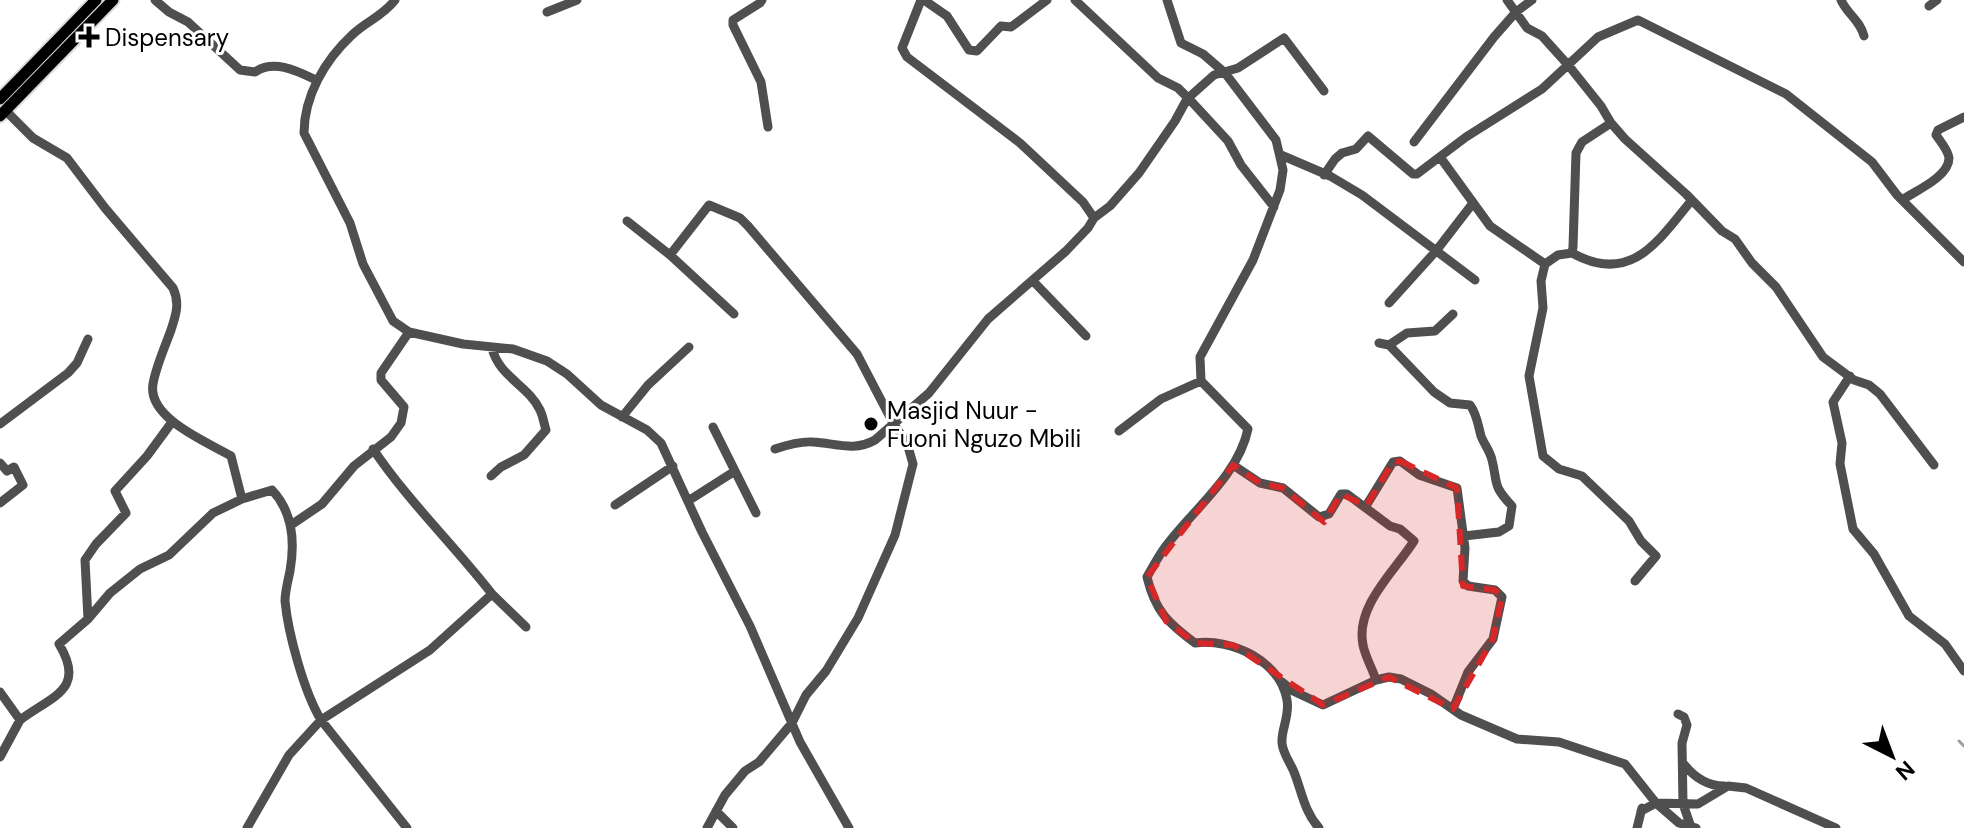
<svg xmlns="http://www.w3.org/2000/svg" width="1964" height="828" font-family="'DM Sans',sans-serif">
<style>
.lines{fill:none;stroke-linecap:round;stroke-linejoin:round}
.stream{stroke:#9d9d9d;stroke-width:3}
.major-casing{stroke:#dbdbdb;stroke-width:15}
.minor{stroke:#4f4f4f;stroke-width:9}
.major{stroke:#000;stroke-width:11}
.marked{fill:#d62828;fill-opacity:0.2;stroke:#d62828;stroke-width:6;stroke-dasharray:16 10;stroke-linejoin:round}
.poi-dot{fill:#000;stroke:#fff;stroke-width:3}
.labels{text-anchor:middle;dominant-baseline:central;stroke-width:6;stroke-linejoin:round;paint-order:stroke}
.poi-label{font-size:24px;fill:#000;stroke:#fff;text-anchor:start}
</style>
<rect width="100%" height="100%" fill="#fff"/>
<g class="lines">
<path class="stream" d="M1959,741L1964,746"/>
<g class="major-casing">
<path id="major" d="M0,99L96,0
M0,116L113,0"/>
</g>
<path class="minor" d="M155,0L169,12L188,22L240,70L255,72C274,59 297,71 316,80
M395,0C382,17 366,21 352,35C325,60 304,96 304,133L350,223L363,264L393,321L409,332L463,344L513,349L547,361L567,374L601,405L647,430L661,443L702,532L750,626L800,742L849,828
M762,0L760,3L733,20V25L761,82L768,127
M921,0L902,48L907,57L1020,143L1083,202L1094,218
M924,0L947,16L969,50L977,51L1001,26L1011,27L1047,0
M1075,0L1158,78L1178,88L1191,101L1228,141L1241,165L1274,207
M1167,0L1181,43L1203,54L1225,73L1276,140L1283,170L1280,190L1253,260L1200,357L1201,381L1248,429C1238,477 1190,512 1163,550C1157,559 1152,568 1147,577C1155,611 1168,623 1195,643C1232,638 1280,661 1287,700C1290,716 1281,729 1282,743C1283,754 1290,762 1294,772C1302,792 1304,811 1319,828
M1507,0L1527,28L1542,36L1569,66L1601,106L1611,123L1625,139L1686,194L1722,231L1735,239L1752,263L1776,287L1823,357L1854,380L1869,385L1880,394L1934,465
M1841,0C1847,14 1860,20 1864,36
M1929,6L1937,0
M547,12L577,0
M5,110L33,138L67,158L105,208L173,288C180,303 176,315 171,330C165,347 156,366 153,384C147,418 207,442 231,456L242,499L272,490C293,512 295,542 290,571C288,580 285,592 285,601C288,633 304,692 321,720L407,828
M1611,123L1582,142L1576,153L1573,247L1572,253L1558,255L1545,264L1541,281L1543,308L1529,376L1543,456L1559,469L1582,476L1629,521L1641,541L1656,556L1635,581
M1414,142L1494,37L1516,12L1532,0
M1281,155L1330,176L1362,195L1475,280
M1440,157L1490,226L1545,264
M1324,175L1335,159L1342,153L1356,149L1368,136L1413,174H1417L1466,137L1542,89L1598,37L1638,20L1786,94L1872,162L1897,195L1964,262
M1902,200C1915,191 1949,177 1949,158C1948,150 1940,141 1936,135L1938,130L1964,117
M627,221L670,255L734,314
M1572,253C1630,285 1657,243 1691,201
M670,255L709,205L740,218L748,226L857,354L893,423L907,443L913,464L895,535L858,618L826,671L806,695L792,723L759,762L745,771L725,795L707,828
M1033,281L1086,336
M1389,303L1436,251L1473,203
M1379,343L1389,345L1434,392L1450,403L1470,405C1477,414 1478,425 1481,436C1484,444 1490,451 1492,460C1498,484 1492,485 1512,506L1509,526L1499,532L1464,536
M1389,345L1407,333L1435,331L1453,314
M1850,376L1833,402L1842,443L1840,464L1853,529L1874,554L1909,616L1945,644L1964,671
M622,417L648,385L689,347
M0,424L68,373L77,363L88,339
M713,427L756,513
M1119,431L1161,399L1201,381
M775,449C787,445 800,441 813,442C835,443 854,452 875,440L929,393L988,319L1066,251L1088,228L1094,218L1110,206L1139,173L1175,121L1187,99L1214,75L1238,68L1284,38L1324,91
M0,463L7,471L14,467L23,485L0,503
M1233,465L1260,483L1283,488L1319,517L1329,514L1341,494H1347L1390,526L1400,529L1414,541C1395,571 1355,606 1363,645C1365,656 1372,668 1376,680
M491,476L501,467L524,455L546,430C544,424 543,416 540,410C528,385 499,377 492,348
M688,501L735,471
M615,505L673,466
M1366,506L1393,462L1400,461L1419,475L1457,488L1465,548L1463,581L1468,586L1495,590L1502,597L1493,639L1468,672L1453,709
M291,525L322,504L354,466L391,437L401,423L404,407L381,380V373L409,332
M492,594L526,627
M88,619L110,593L140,569L169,555L213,513L242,499
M1282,682L1293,691L1323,705L1376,680L1389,677L1401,679L1431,694L1461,715L1517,739L1559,742L1625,764L1656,803L1679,823L1696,828
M0,692L20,720L0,757
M1678,714L1684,717L1687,725L1682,743L1683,804L1691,827
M20,720C54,695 86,689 59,644L88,619L85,560L96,544L126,513L115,491L147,456L172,422
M1683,763C1693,776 1707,786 1724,786
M716,811L733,828
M1641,811L1656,803L1698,804L1728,786L1746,788L1836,828
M247,828L289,755L321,720L430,650L492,594C454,545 408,501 373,449
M1637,828L1642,808"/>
<use href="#major" class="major"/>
</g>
<path class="marked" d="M1400,461L1457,488L1463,586L1495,590L1502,597L1493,639L1453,709L1389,677L1323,705L1233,645L1195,643L1166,621L1147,577L1233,465L1260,483L1283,488L1324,522L1341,494L1366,506L1393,462Z"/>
<g class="poi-dot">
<path d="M85 25h8v8h8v8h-8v8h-8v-8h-8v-8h8z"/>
<circle cx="871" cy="424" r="8"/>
</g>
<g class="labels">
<g class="poi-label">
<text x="105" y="37">Dispensary</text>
<text x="887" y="410">Masjid Nuur -<tspan x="887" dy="28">Fuoni Nguzo Mbili</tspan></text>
</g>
</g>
<g transform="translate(1892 756) rotate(138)" stroke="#ffffff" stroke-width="6" paint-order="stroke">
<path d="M0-6L14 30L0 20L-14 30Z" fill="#000000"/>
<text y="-12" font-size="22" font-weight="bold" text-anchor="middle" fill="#000000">N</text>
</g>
</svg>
